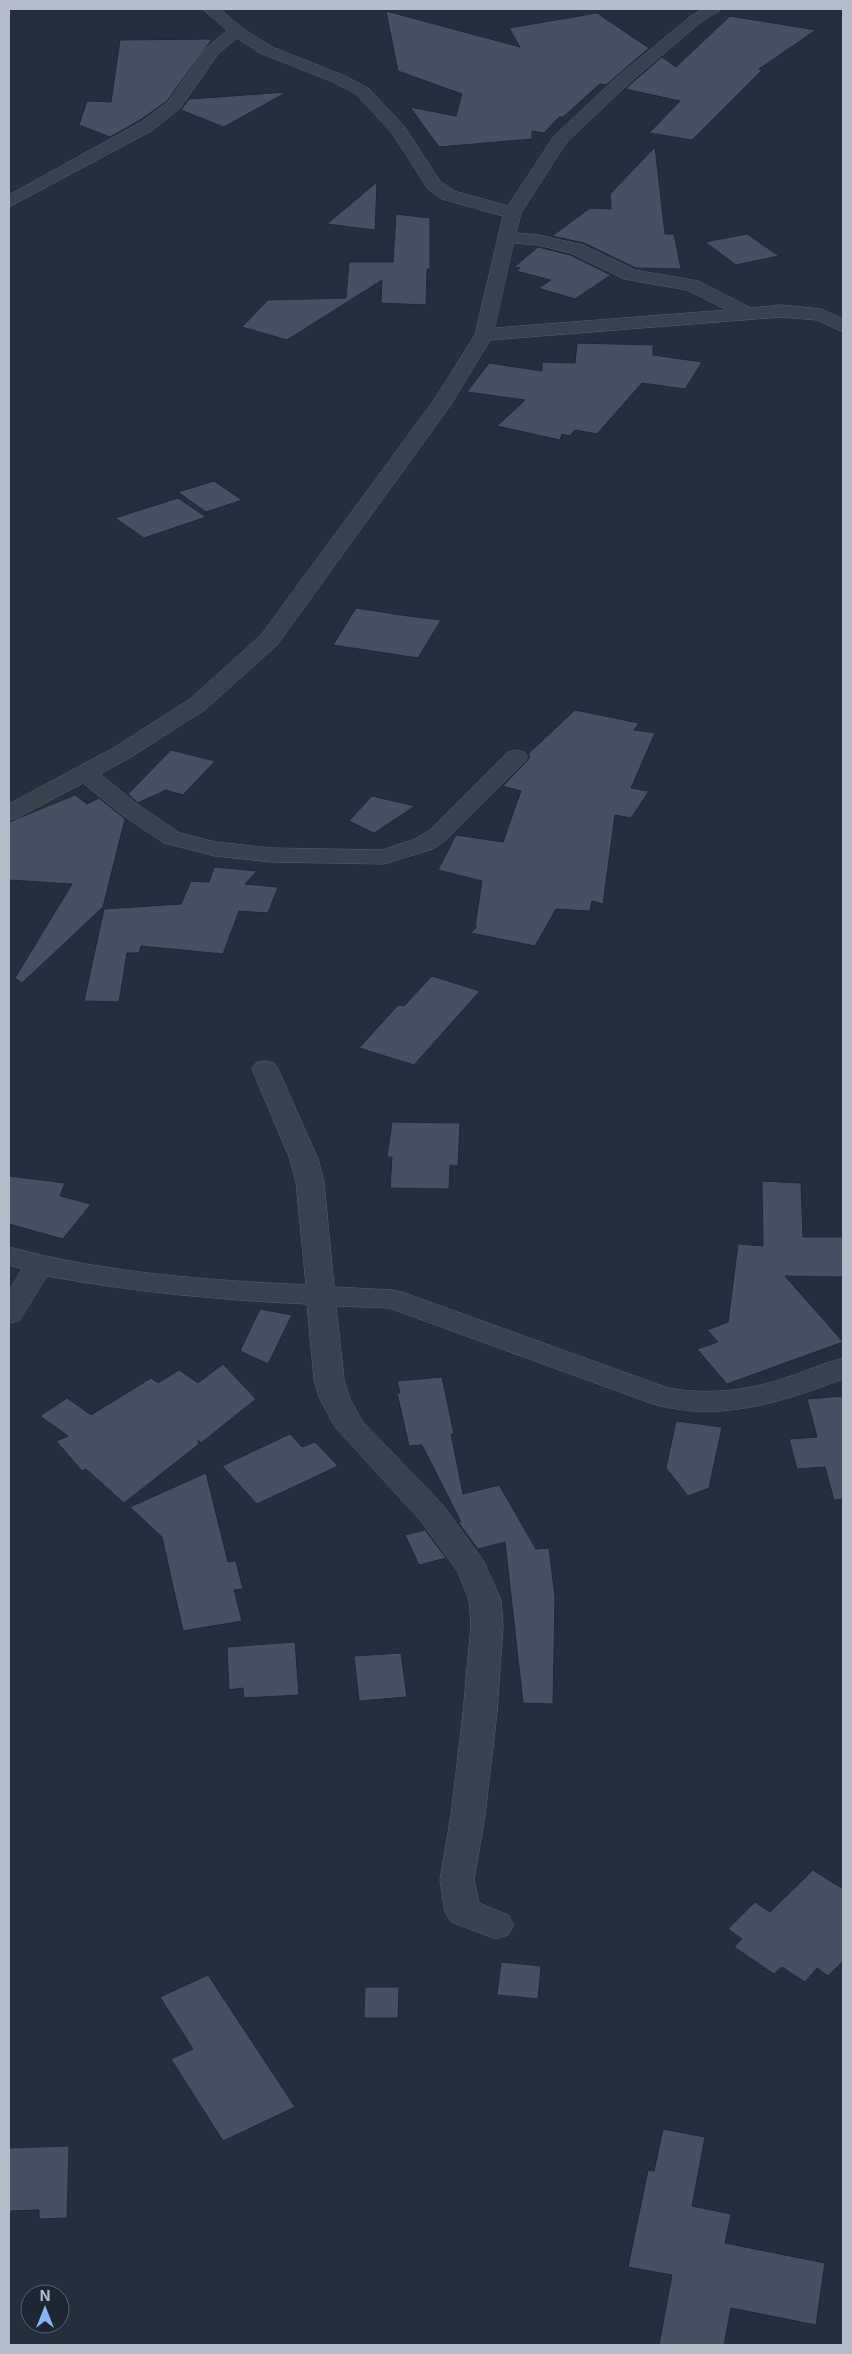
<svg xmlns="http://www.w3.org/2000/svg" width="852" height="2354" font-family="Inter,sans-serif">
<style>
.building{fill:#455162;stroke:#1f2835}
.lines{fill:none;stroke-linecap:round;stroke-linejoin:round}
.minor-casing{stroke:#565f6c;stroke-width:1}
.minor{fill:#38414e;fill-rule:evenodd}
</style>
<rect width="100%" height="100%" fill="#242f3e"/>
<path class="building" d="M386,11L520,47L509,28L597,13L649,48L606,85L600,84L563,117H559L544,133L532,131V139L439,147L410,107L456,116L462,94L398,71Z
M730,16L816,30L759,69L762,70L692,140L649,133L680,101L625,89L662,57L676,67Z
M212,39L167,101L140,120L110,137L79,125L87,101L111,102L120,40Z
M287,92L224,127L181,110L189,99Z
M655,147L665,234H674L681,269L636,268L584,243L552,236L590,208L611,209L610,194Z
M377,182L375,230L327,224Z
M396,214L430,218V269H427L426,305L381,303L382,280L287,340L242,327L268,300L346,298L349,262H393Z
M747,234L779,256L736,265L705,242Z
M538,247L570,255L611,275L575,299L538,288L551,280L516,271L520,268L514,267Z
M577,343L653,345V355L702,362L685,389L642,383L597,434L575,430L570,436L562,434L560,440L497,426L525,400L467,392L489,363L542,371V362L575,363Z
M214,481L242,500L206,512L178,492Z
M178,498L206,517L144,538L115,518Z
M356,608L408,616L441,620L418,658L333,645Z
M575,710L639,723L634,730L655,733L631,788L649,791L631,818L615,815L603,904L592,901L590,911L556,909L535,946L471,933L477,926H475L482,881L438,870L456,835L503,842L521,791L503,786L525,763L530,757L528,754Z
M171,750L215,761L183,795L166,790L138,803L128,794Z
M75,795L87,804L99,798L125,819L103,907L22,983L15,978L72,884L9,880V822Z
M372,796L415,806L374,833L349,821Z
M214,867L257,871L245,884L278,887L268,913L239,911L223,954L141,946L139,953H127L119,1002L84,1001L104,909L181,904L191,881L209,882Z
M432,976L480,991L414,1065L359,1048L398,1005L404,1006Z
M392,1122L460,1123L458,1166L450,1165L449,1189L390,1188L392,1157H387Z
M9,1176L65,1183L60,1196L91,1204L63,1239L9,1224Z
M762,1181L801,1183L803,1237H843V1277L785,1276L843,1342L727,1384L697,1349L718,1342L707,1330L728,1322L738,1244L763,1246Z
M260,1309L292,1315L268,1364L240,1351Z
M223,1364L256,1399L201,1443L198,1440L199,1444L124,1503L86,1469L82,1471L56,1441L68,1436L40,1416L67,1398L91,1415L151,1378L158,1383L179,1370L198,1383Z
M442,1377L454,1434H451L463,1494L499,1485L498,1483L536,1549L549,1548L555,1597L553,1704L523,1703L505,1542L478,1549L458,1522H461L422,1445L409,1446L397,1393H400L397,1381Z
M843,1396V1499L834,1500L825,1467L797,1469L789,1439L817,1437L807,1399Z
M676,1421L722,1427L709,1488L688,1496L666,1468Z
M290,1434L302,1447L315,1442L338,1466L257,1504L222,1466Z
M206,1473L228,1562L236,1561L243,1589L234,1590L242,1621L183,1631L162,1537L130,1507Z
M425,1530L446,1558L419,1565L405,1535Z
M295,1642L299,1695L244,1698L243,1688L229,1690L227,1647Z
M401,1653L407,1697L359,1701L354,1656Z
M813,1870L843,1889V1961L828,1976L817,1968L805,1982L782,1967L774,1974L734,1947L742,1939L728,1929L755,1902L770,1912Z
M501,1962L541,1966L538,1999L497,1995Z
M208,1975L295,2107L223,2141L171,2059L193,2049L160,1997Z
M365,1987H399L398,2018H364Z
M663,2129L705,2137L692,2206L731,2214L725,2243L825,2263L816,2325L731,2308L724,2345H659L672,2275L628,2267L648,2170L654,2171Z
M69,2146L67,2218L39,2219V2210L9,2211V2148Z"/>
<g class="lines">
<g class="minor-casing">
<path id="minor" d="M203,9H220L242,28L272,47L345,76L368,88L404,126L440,181L454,191L508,206L554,136L616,78L691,16L703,9H722L701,22L628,84L566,143L521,213L516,233L538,235L583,245L635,270L698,281L751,308L781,305L821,309L843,319V332L817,320L781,317L490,340L450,406L277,645L206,709L131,757L100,774L137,804L180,833L215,842L272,848L382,850L415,839L430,830L508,752L516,750L524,752L528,757L524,762L446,840L433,849L384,864L272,862L215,856L164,843L121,814L83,783L17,818L9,820V804L115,747L190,699L261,635L434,400L475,335L503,216L442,199L428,189L392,133L356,94L333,82L260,53L237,38L218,54L180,108L153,130L9,207V195L141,122L168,102L206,48L227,31ZM514,243L538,245L571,253L624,279L687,290L727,310L495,328Z
M265,1061L274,1063L278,1069L318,1159L324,1182L334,1287L392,1290L402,1292L668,1388C709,1395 746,1391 785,1378C805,1372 823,1363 843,1358V1379C781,1402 720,1423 653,1404L389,1308L336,1306L344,1379L349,1397L362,1421L442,1504L483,1560L501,1600L503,1625L497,1713L485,1815L474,1880L479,1903L508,1915L514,1925L508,1935L496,1939L451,1922L445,1912L440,1880L451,1815L463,1713L471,1625L469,1600L458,1572L420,1520L335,1427L319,1397L314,1379L307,1304C220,1300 133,1292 47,1276L19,1321L9,1323V1291L22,1269L9,1265V1247C105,1273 206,1280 306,1285L296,1182L290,1159L252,1069L256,1063Z"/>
</g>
<use href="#minor" class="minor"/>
</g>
<rect width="852" height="2354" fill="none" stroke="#b4bcc9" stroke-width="20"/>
<g transform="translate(45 2309)"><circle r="24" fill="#1d2633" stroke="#59626f"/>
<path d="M0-4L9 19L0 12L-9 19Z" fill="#8ab4f8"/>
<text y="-8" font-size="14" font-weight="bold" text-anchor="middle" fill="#b4bcc9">N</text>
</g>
</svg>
